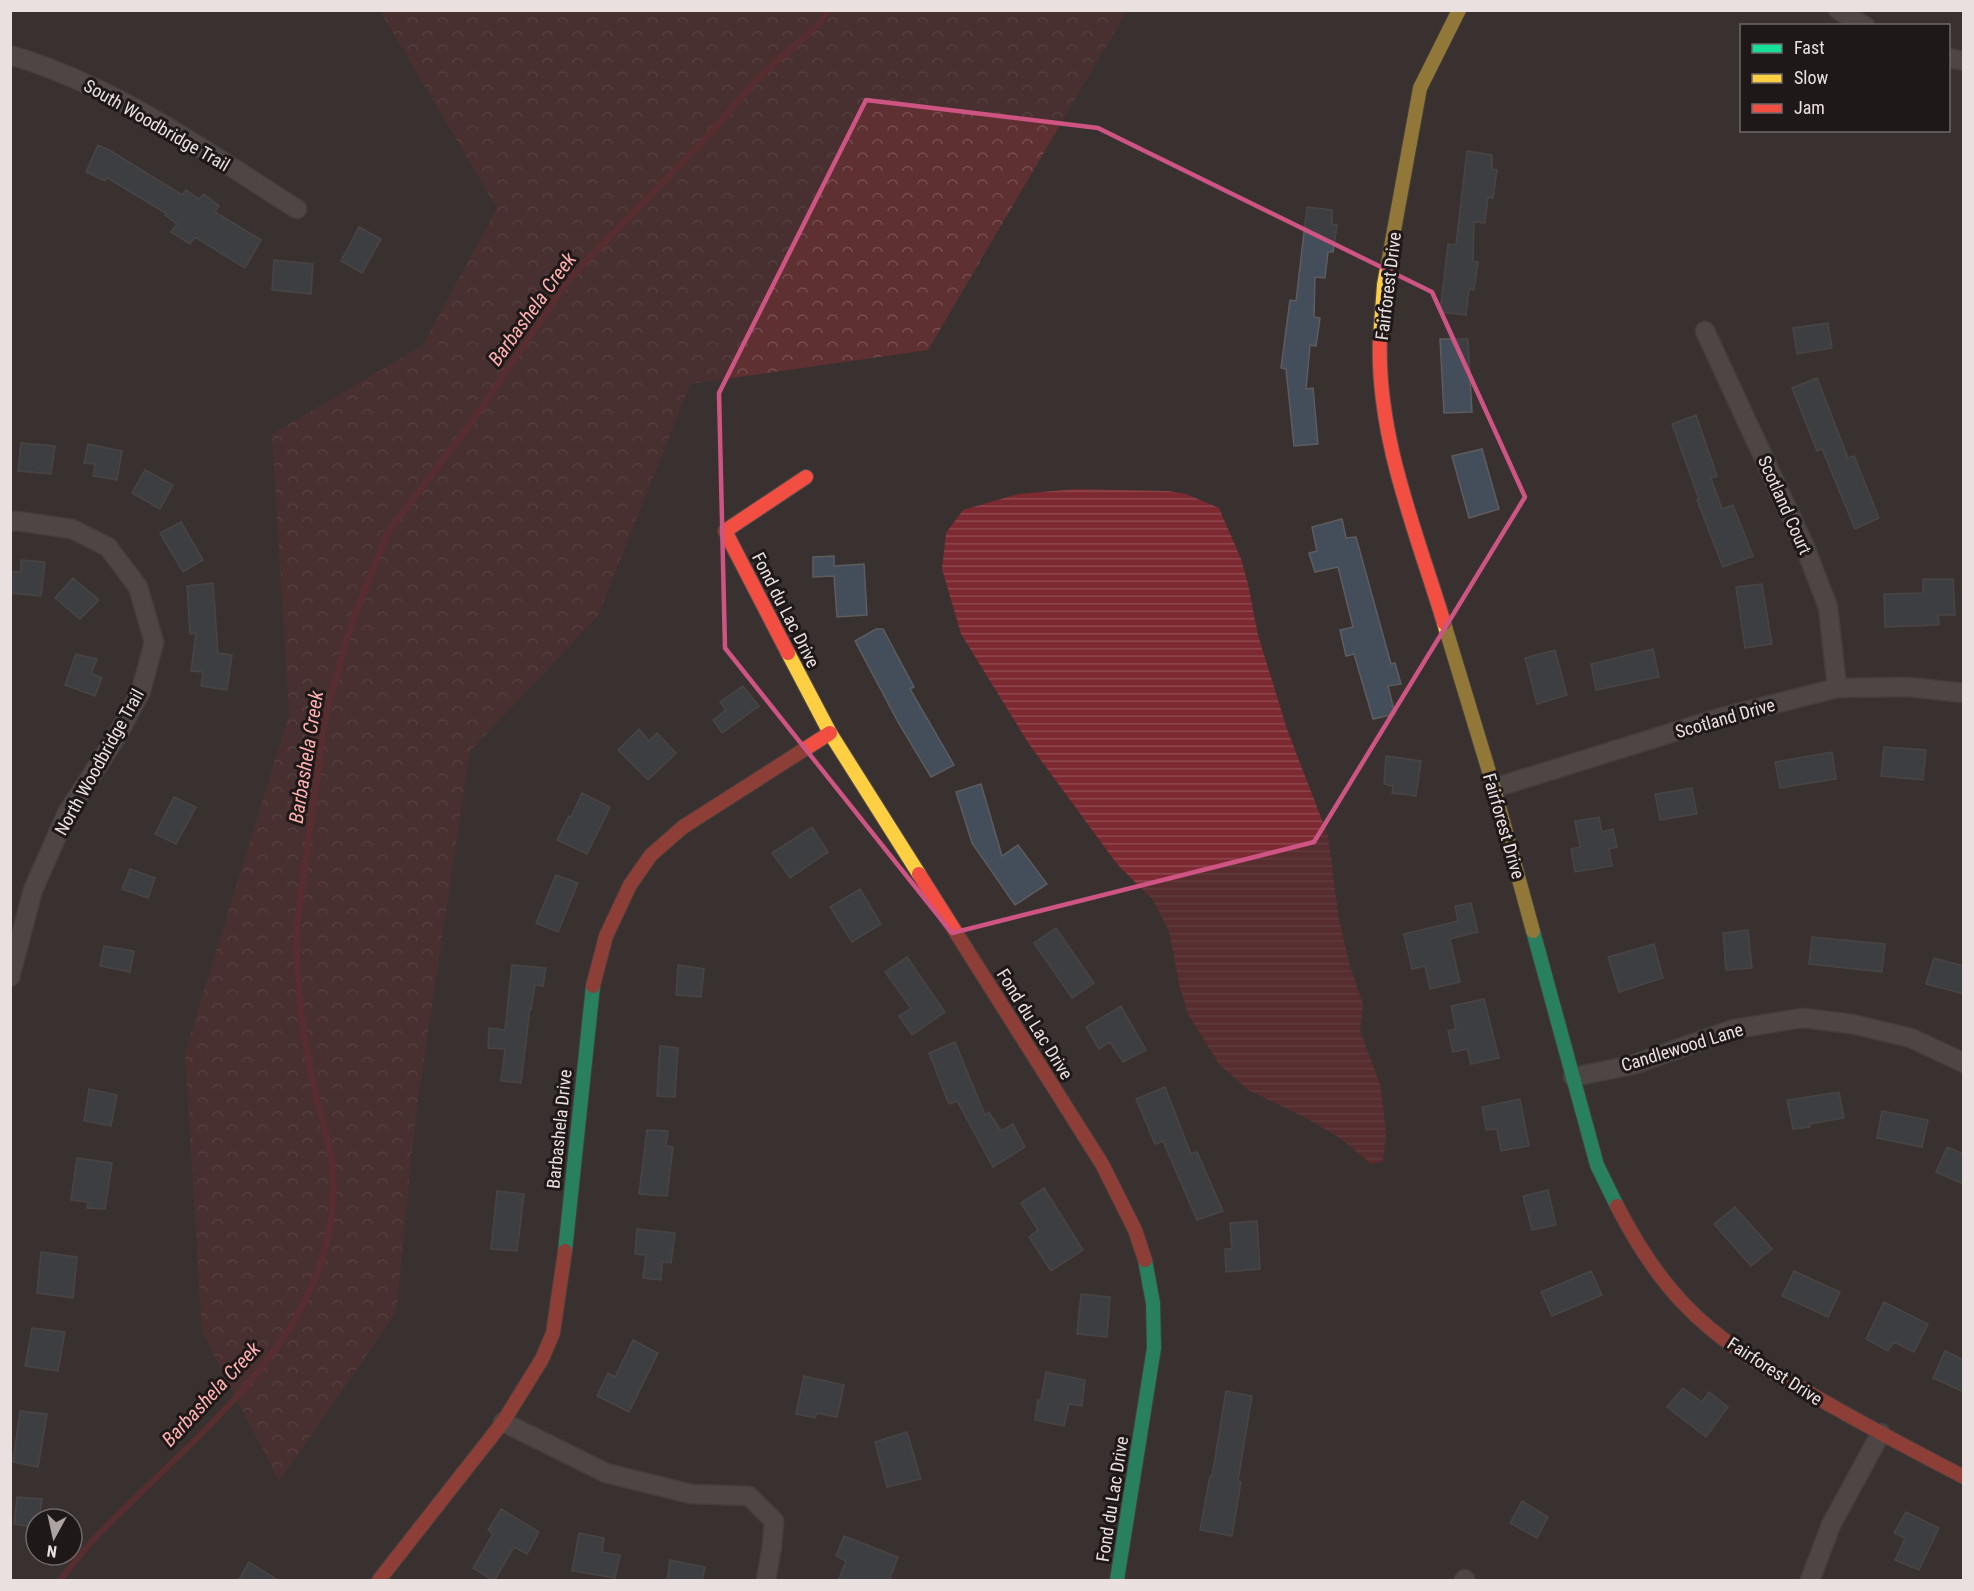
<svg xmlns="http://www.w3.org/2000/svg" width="1974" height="1591" font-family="'Roboto Condensed',sans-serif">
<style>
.forest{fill:url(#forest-crowns)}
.water{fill:url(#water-rules)}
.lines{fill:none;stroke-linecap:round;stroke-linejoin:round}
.stream{stroke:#7c2931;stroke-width:6}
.building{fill:#444e5a;stroke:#5d5c5e;stroke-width:1.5}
.street-casing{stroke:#544d4d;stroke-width:21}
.fast-casing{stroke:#544d4d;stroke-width:16}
.slow-casing{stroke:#544d4d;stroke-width:16}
.jam-casing{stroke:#544d4d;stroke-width:16}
.street{stroke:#676161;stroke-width:18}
.fast{stroke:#16e098;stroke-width:14}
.slow{stroke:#ffcf43;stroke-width:14}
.jam{stroke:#f24e42;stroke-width:14}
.marked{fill:none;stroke:#ce5483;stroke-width:4.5;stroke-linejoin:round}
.labels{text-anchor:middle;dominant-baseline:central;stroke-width:6;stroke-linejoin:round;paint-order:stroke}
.street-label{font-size:18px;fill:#eae0e0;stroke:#1e1818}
.water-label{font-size:20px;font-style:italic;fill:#ffb0b0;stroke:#1e1818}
</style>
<defs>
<pattern id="forest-crowns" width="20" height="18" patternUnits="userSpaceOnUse" patternTransform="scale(1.5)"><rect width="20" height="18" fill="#5e3031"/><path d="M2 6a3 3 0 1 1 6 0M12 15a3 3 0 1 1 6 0" fill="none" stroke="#754e4f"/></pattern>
<pattern id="water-rules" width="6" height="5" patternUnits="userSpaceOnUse" patternTransform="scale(1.5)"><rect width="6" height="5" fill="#7c2931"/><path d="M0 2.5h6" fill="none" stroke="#8f484f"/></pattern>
</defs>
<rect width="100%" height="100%" fill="#383130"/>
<path class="forest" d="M380,11H1127L928,350L690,384L598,616L470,751L416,1112L396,1313L279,1481L202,1332L185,1053L289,714L272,434L423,345L497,208Z"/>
<path class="water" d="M1077,489L1168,491L1186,494L1219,508L1241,559L1248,584L1258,635L1287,729L1328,836L1339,920L1350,966L1363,1004L1360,1031L1380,1084L1386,1132L1383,1162L1371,1164L1340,1138L1306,1118L1248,1090L1219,1064L1188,1014L1179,984L1169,931L1153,900L1117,864L1029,744L961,634L942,569L946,533L963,510L1018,494Z"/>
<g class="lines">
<path class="stream" d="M60,1580C73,1565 84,1549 98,1535C195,1434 344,1328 333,1171C331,1143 320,1114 314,1087C302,1031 294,974 298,917L324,725L330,698L354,616L388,532L473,420L569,279L702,142L760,76L820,23L829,10"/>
</g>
<path class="building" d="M98,145L111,151L182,195L186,190L199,199L204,194L219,206L215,212L261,240L245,268L195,237L190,244L171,232L177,224L165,215L167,214L106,177L105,181L86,172Z
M1467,151L1492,155V169L1497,170L1493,198L1488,197L1485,223L1474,222L1473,261L1478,262L1474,290L1469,289L1466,315L1440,312L1448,244L1456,245Z
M1307,207L1332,210V224L1337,225L1333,252H1328L1325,278L1315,277L1314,317L1320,318L1316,346L1310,345L1306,389L1313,388L1318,444L1294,446L1286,369L1281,368L1290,300L1296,301Z
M359,227L381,239L362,273L341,261Z
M274,260L313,264L311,294L272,290Z
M1828,323L1832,348L1797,354L1793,328Z
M1440,339H1468L1472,412L1444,413Z
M1817,378L1848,458L1854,456L1879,518L1855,529L1822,449L1817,451L1792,388Z
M1696,415L1717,476L1711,478L1722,509L1733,505L1753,556L1723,567L1697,500L1699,499L1672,424Z
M21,443L55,446L51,474L18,471Z
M88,444L122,451L117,480L93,476L95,464L84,463Z
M1482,449L1499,509L1469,518L1452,456Z
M145,470L173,485L160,509L132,493Z
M1342,519L1346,538L1356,537L1391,664L1395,663L1401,684L1388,686L1395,714L1373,719L1354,654L1346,656L1340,630L1353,627L1338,567L1315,572L1309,553L1317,551L1312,527Z
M181,522L203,560L183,572L160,533Z
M834,556V566L864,564L867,615L837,617L834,576L813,577V557Z
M21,560L45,562L41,596L10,593V571L21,572Z
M73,578L99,600L80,619L55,598Z
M1923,579H1953L1955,615H1938L1939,625L1885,627L1884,594L1923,593Z
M213,583L218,653L232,655L227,690L201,686L203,672L191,671L196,633L190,634L187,586Z
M1762,584L1772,644L1745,648L1736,587Z
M876,629H883L914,687L910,689L954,765L931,777L898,722L855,641Z
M1653,649L1659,677L1596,690L1591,664Z
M1555,650L1567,695L1537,704L1525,658Z
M76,654L97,659L91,673L102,678L95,696L65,685Z
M743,686L759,706L722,733L713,720L726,710L720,702Z
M639,729L649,741L657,733L676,753L648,780L618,750Z
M1884,747L1926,750L1923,780L1881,776Z
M1832,752L1836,779L1780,788L1775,762Z
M1386,756L1421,761L1416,796L1392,793L1393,786L1384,784Z
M981,784L1002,856L1018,845L1047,884L1015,905L972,843L956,792Z
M1692,788L1697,814L1660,820L1655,794Z
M582,793L610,807L587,854L557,840L569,816L571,817Z
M174,797L196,807L176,844L155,834Z
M1599,817L1602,832L1613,829L1617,847L1609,849L1612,866L1575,872L1571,849L1580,847L1575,821Z
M812,827L828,852L790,878L772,853Z
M130,869L155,878L148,898L122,889Z
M556,875L578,883L558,932L536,923Z
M860,889L881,924L852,942L830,907Z
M1471,903L1478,932L1450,939L1460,982L1430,989L1425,966L1412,969L1404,934L1458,921L1455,906Z
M1056,928L1094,983L1072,998L1034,943Z
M1748,930L1752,968L1726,970L1723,933Z
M1812,937L1885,944L1882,972L1809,964Z
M1654,944L1663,978L1619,992L1608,957Z
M104,946L134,951L130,972L100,966Z
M907,957L945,1012L912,1035L899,1016L911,1008L885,972Z
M1934,958L1964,966V994L1926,984Z
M512,965L546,968L543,986L535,985L531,1009L530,1008L521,1083L501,1081L505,1049L488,1048L489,1028L505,1030Z
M678,965L704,969L701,997L676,995Z
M1484,999L1499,1058L1471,1064L1467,1049L1453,1052L1448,1031L1456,1029L1451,1006Z
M1121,1006L1146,1050L1123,1062L1110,1042L1099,1049L1086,1027Z
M955,1042L985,1115L989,1112L1001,1131L1013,1124L1025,1147L993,1167L957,1101L949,1104L929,1053Z
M660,1046L678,1048L675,1097L657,1096Z
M1165,1087L1191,1154L1197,1152L1223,1211L1197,1220L1163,1141L1155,1144L1136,1099Z
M89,1089L117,1095L111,1126L84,1121Z
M1839,1092L1844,1118L1809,1124L1810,1127L1793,1129L1787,1100Z
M1520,1099L1529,1146L1501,1151L1497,1129L1486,1130L1482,1107Z
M1882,1111L1928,1120L1922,1147L1877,1138Z
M647,1130L668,1131L666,1146L673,1147L667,1196L639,1194Z
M1947,1147L1964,1154V1184L1936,1172Z
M77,1158L112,1163L105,1209L87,1208L88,1202L71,1200Z
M1044,1188L1083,1250L1051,1271L1029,1237L1038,1230L1021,1203Z
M1548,1190L1556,1225L1532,1230L1523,1196Z
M497,1191L524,1194L517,1251L491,1249Z
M1735,1207L1772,1249L1751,1266L1714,1224Z
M1257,1221L1260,1269L1226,1272L1225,1249H1232L1230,1223Z
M637,1229L675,1233L671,1263L662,1262L661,1280L643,1278L646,1255L635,1254Z
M41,1252L77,1257L73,1298L37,1293Z
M1591,1271L1602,1295L1552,1316L1541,1292Z
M1794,1271L1840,1292L1828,1317L1782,1296Z
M1081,1294L1110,1297L1107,1337L1077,1334Z
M1884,1302L1928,1324L1914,1352L1894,1342L1888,1351L1866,1339Z
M32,1328L65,1332L58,1371L25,1366Z
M633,1340L658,1353L629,1412L597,1396L608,1373L615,1377Z
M1945,1351L1964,1360V1392L1933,1378Z
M1046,1372L1085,1380L1082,1406L1069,1404L1064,1426L1035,1420L1038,1400H1041Z
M804,1376L844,1385L837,1417L817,1413L815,1418L796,1414Z
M1683,1388L1702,1402L1709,1392L1728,1407L1706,1437L1667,1407Z
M1226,1391L1252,1396L1238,1481L1241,1482L1232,1536L1200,1530L1210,1476H1212Z
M20,1411L47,1414L38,1467L13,1462Z
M907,1432L921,1479L887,1487L875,1442Z
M17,1497L42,1499L39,1519H36V1528L14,1524Z
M1522,1501L1548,1517L1537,1538L1510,1523Z
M501,1509L539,1532L527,1554L514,1547L494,1581L473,1568L493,1534L488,1530Z
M1906,1512L1939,1528L1919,1570L1895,1560L1905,1538L1894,1533Z
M579,1533L604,1538L602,1552L620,1555L615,1578L572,1571Z
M844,1536L898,1557L889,1581H838L846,1561L836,1556Z
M670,1560L705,1567L702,1581H667Z
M249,1562L279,1581H238Z"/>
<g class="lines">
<g class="street-casing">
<path id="street" d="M1838,10L1865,26
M10,55C116,86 205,151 297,209
M1948,58L1964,61
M1705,331L1805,547L1828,607L1837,688
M10,522L17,521L72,529L108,547L138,587L154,642L141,691L117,736L67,813L33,890L10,977
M1494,788L1719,718L1837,688L1909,687L1964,693
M1573,1077L1632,1065L1734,1029L1803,1018L1852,1024L1911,1038L1964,1063
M503,1422L606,1473L691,1494L749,1496L774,1521L772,1546L766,1580
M1464,1580L1465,1579
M1810,1580L1831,1525L1881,1433"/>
</g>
<g class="fast-casing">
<path id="fast" d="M1533,931L1597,1165L1617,1206
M565,1251L593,986
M1117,1580L1154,1348L1153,1303L1145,1260"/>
</g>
<g class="slow-casing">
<path id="slow" d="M1380,338L1384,285L1420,88L1459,10
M1444,623L1494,788L1533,931
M788,653L830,733L919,874"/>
</g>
<g class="jam-casing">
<path id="jam" d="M1380,338C1376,436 1416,531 1444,623
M788,653L725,531L806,477
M919,874L1102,1164L1135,1230L1145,1260
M593,986L606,936L630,885L651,855L683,827L830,733
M1617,1206C1635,1241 1656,1275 1684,1304C1717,1339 1758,1364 1799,1387C1853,1419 1908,1448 1964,1477
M379,1580L503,1422L542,1359L553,1333L565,1251"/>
</g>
<use href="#street" class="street"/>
<use href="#fast" class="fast"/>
<use href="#slow" class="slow"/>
<use href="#jam" class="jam"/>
</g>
<path d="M0 0H1974V1591H0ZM866,100L1098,128L1432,292L1525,497L1314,842L952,933L725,648L719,393Z" fill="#383130" fill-opacity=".55" fill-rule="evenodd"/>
<path class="marked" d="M866,100L1098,128L1432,292L1525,497L1314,842L952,933L725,648L719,393Z"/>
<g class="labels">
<g class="street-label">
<text transform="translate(157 125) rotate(30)">South Woodbridge Trail</text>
<text transform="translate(1388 286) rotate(-83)">Fairforest Drive</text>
<text transform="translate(1785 505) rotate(66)">Scotland Court</text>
<text transform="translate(786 610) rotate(63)">Fond du Lac Drive</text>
<text transform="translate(1725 718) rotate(-16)">Scotland Drive</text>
<text transform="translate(99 762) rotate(-61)">North Woodbridge Trail</text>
<text transform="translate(1504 826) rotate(74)">Fairforest Drive</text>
<text transform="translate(1035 1024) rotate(58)">Fond du Lac Drive</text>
<text transform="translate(1682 1047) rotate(-17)">Candlewood Lane</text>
<text transform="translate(559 1129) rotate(-84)">Barbashela Drive</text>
<text transform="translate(1775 1371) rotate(33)">Fairforest Drive</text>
<text transform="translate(1112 1499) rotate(-81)">Fond du Lac Drive</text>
</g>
<g class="water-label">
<text transform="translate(532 309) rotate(-54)">Barbashela Creek</text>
<text transform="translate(306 757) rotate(-81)">Barbashela Creek</text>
<text transform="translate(211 1394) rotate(-47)">Barbashela Creek</text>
</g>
</g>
<rect width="1974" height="1591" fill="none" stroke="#eae0e0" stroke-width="24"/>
<rect x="1740" y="24" width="210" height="108" fill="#1e1818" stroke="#706868" stroke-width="1.5"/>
<rect x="1752" y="44" width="30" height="9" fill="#16e098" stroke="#706868" stroke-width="1.5"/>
<text x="1794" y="54" font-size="18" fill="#eae0e0">Fast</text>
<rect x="1752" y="74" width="30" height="9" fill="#ffcf43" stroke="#706868" stroke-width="1.5"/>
<text x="1794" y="84" font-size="18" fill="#eae0e0">Slow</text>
<rect x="1752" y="104" width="30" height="9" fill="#f24e42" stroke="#706868" stroke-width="1.5"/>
<text x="1794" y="114" font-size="18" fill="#eae0e0">Jam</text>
<g transform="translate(54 1537) rotate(188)"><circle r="28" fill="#1e1818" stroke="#706868" stroke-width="1.5"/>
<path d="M0-4.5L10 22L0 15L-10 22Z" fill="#aca3a2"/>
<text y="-9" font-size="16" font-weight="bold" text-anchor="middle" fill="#eae0e0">N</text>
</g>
</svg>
